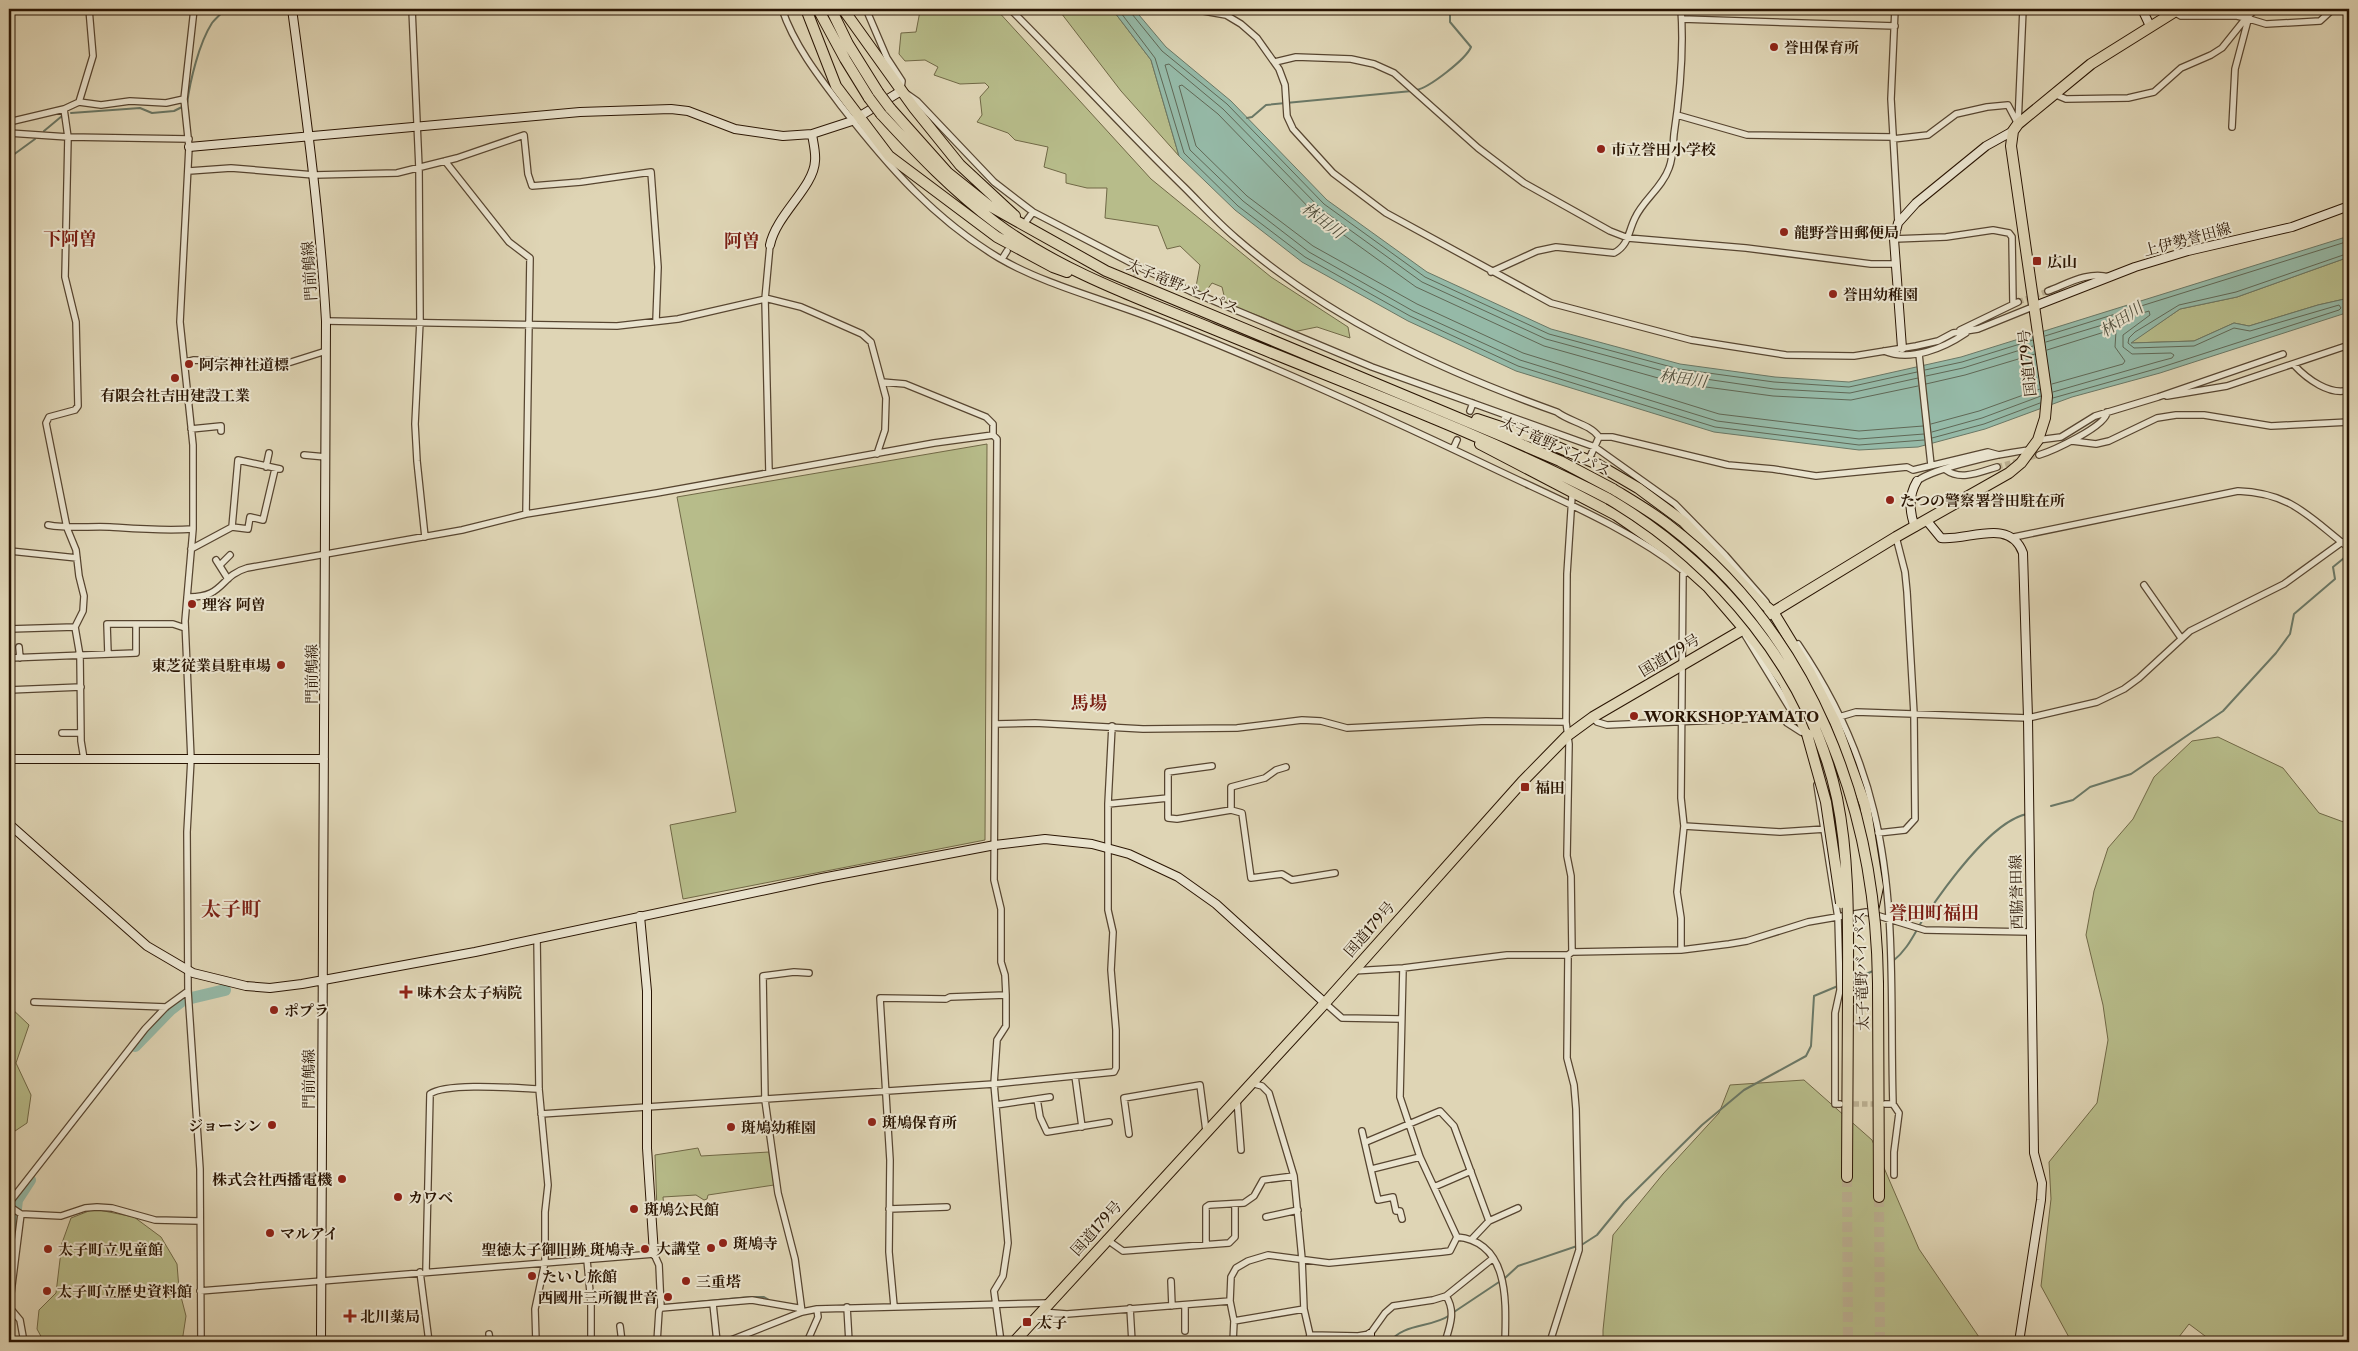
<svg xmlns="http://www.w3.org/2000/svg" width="2358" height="1351" font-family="'Libre Caslon Text','Noto Serif JP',serif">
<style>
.green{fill:#b7bc8a;stroke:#706846}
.water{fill:#95b9a7;stroke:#6a7765}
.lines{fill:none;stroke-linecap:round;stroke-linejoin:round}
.shore{stroke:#606755;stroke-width:1}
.stream{stroke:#6a7765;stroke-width:2}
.river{stroke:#95b9a7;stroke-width:12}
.street-tunnel{stroke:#bbaf91;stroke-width:5.5;stroke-dasharray:5.5 3;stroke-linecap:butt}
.highway-tunnel{stroke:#bbaf91;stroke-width:10;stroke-dasharray:10 5;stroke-linecap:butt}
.street-casing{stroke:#574530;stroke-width:8}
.secondary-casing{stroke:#2a1503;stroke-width:10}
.highway-casing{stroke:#2a1503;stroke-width:12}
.street{stroke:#eae4cf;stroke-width:5.5}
.secondary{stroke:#eae4cf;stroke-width:8}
.highway{stroke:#dfd5b5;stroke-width:10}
.highway-bridge-casing{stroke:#2a1503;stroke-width:12;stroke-linecap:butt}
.highway-bridge{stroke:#dfd5b5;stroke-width:10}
.poi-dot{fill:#8f2418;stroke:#eae4cf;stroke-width:2}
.labels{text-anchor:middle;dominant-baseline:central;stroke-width:4;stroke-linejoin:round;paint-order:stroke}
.poi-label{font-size:15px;font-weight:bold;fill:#2a1503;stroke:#eae4cf;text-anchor:start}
.street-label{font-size:15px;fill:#2a1503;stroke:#eae4cf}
.water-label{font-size:16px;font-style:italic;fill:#4f4e3c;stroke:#eae4cf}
.quarter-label{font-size:18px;font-weight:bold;fill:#7a1f14;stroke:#eae4cf}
.district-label{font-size:20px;font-weight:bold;fill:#7a1f14;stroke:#eae4cf}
</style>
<rect width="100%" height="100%" fill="#dfd5b5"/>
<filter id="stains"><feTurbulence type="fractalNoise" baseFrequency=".004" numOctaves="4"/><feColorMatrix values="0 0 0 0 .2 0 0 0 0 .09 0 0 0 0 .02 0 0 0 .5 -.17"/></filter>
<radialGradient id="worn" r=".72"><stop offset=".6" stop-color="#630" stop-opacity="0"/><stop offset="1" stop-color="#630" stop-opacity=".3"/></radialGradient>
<path class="green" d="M904,9H996L1151,179L1271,277L1348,327L1350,338L1317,327L1293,332L1262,317L1226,304L1222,287L1212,283L1204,294L1195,292L1200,265L1180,246L1167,249L1158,226L1105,218L1107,188H1087L1066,183V174L1044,167L1048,147L1015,140L1008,133L977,122L982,115L980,97L989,87L985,83L960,84L934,75L938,67L925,60L905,61L899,54L901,33L916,32L920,11H905Z
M1058,9H1112L1151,60L1179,156L1121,91Z
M2349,257V298L2318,305L2249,326L2234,323L2194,341L2130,343L2180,309L2237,297Z
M987,444L985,840L683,899L670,825L736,812L677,497Z
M2218,737L2283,768L2319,813L2349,824V1342H2213L2189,1324L2175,1342H2099L2094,1337L2071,1341L2041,1286L2051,1199L2049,1162L2097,1103L2108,1040L2103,1005L2086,935L2094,891L2108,848L2133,819L2154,777L2192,741Z
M9,1006L29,1025L16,1063L31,1095L27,1123L9,1135Z
M1804,1080L1872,1140L1919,1249L1979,1337L1977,1342H1603V1330L1613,1235L1663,1174L1719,1113L1730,1085Z
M698,1148L701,1156L769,1152L774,1185L708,1195L707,1199L704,1200L696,1195L663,1197L664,1209L657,1210L655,1155Z
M94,1209L134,1217L161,1237L177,1264L179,1289L186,1316L182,1342H44L37,1329L39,1310L56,1293L62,1243L71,1218Z"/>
<path class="water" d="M1112,9H1134L1166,47L1231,101L1327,200L1427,272L1551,329L1680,364L1775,377L1849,382L1961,357L2349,236V257L2237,297L2180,309L2131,343L2194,341L2234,323L2249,326L2318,305L2349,298V312L2160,373L2072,397L1985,429L1918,447L1859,450L1714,432L1516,371L1408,321L1302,262L1235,210L1179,156L1151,60Z"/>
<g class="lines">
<path class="shore" d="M1118,9L1155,58L1184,153L1238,206L1305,257L1410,316L1518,366L1715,427L1859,445L1924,440
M1130,9L1132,14L1162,51L1227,104L1324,204L1425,277L1549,334L1679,369L1774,382L1849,387L1917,372
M2045,336L2349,241
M2046,342L2149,311L2150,315L2123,335V347L2132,354L2171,353L2174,355L2172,358L2157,362L2053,392
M2047,350L2114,329L2116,331L2115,347L2125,361L2123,364L2052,384
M1925,370L1962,362L2033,340
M1926,376L1963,368L2033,346
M1918,378L1850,393L1774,389L1678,375L1546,339L1422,282L1321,209L1223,109L1169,64L1165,65L1190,150L1243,201L1309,252L1413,311L1520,360L1717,421L1859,439L1924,434
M1926,384L1965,375L2035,354
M1918,386L1851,400L1773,396L1676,383L1544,346L1416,287L1316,215L1218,114L1182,85L1179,86L1196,146L1247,196L1313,246L1417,304L1523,353L1719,414L1859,431L1923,426
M2053,398L2159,368L2339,310L2341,308L2339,305L2250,331L2234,328L2194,346L2134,348L2128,343L2129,338L2135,332L2179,305L2236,292L2349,253
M1931,424L1979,411L2040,389
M1932,432L1982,418L2041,396
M1932,438L1984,424L2040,403"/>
<path class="stream" d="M42,9H54
M1416,90C1429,88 1466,59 1471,47L1450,22V9
M187,104C190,81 199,43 212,23C216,18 222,13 226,9
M71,113L140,108L152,113L174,111L182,107
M1247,118L1252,117L1266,105L1412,91
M44,131L62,116
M9,158L35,139
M2051,806L2073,800L2090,787L2131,774L2223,711L2276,653L2290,634L2294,614L2335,579L2333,567L2349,554
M1893,961C1907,950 1913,936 1922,921C1942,891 1991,821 2027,814
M1852,980L1873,971
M665,1305L750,1297H764L769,1300
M1454,1312L1505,1278L1518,1266L1583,1244L1597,1235L1624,1202L1702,1125L1744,1090L1806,1056L1811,1046L1814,996L1845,983
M1390,1342C1403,1323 1432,1328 1450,1315"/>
<path class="river" d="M135,1046L170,1010L183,1000L225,990
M9,1266L17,1200L30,1180"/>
<path class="street-tunnel" d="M1125,300L1136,275
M2018,302L2048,291
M1997,467L2039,455
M1845,1104H1881"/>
<path class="highway-tunnel" d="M1847,1177L1848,1342
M1879,1197L1880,1342"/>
<g class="street-casing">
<path id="street" d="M194,9L184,99L189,147L180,322L193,445V529L185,621L191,759L187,832L188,991L200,1169L201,1342
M412,9L419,168L420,321L415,424L417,461L425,537
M782,9C794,45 819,77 842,107C888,166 934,219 999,258C1047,286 1110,301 1162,322C1277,367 1388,418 1499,471C1562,501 1630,529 1686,573
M866,9L887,58L902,81L901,88
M1010,9C1069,68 1125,130 1185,188C1202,205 1218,223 1236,238C1329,319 1442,371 1557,412C1570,422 1590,424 1599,437L1590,457
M1192,9L1226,15L1241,24L1257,38L1279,69L1285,85L1287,116L1293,129L1333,173L1386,213L1551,303L1691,340L1786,355L1854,356L1916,346L1938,341L1953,333L1978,329L2035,306
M1895,9L1891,99L1898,223
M2256,9L2246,18L2266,24L2320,21L2333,9
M1682,19L1895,26
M1275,62L1296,57L1351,59L1374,64L1394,73L1478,148L1524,183L1610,231L1628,238L1746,248L1871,264H1896
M907,94L917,101L994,182L1033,212L1139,267L1190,291L1372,367L1595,447L1675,504L1725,555L1766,602
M2054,94L2066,99L2128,98L2154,92L2181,68L2211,55L2222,48L2246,18L2237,16H2181L2174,12
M79,102L93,56L89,9
M1677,115L1747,135L1893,137
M9,122L64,109
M2018,124L2023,9
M2232,127L2235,69L2248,20
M9,133L68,137L189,139
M1893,139L1928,135L1956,114L1987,107L2008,105L2018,124
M445,161L509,242L530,258L526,514
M189,171L231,168L314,175L397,173L457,158L524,135L528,174L532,186L581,182L651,172L658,267L656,321
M1027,220L1033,212
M1894,239L1946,237L1993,230L2009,233L2012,237L2013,303
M1002,259L1007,251
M1491,272L1537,251L1556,247L1614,253C1629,245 1628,232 1635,218C1643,200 1662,188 1669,168C1673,158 1673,145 1674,134C1680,94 1684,50 1681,9
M2048,291C2067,284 2088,271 2109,277
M765,298L801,307L862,334L871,342L886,398L885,430L877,454
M326,321L617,326L678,319L765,299
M1960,330L2018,302
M1884,351C1911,362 1944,348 1966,333
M1919,354L1931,465
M186,362L194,360L288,363L326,351
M2294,365C2307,379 2330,396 2349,390
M882,382L905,384L986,417L993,424V435L997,439L994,880L1001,909V962L1005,975L1006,995V1026L997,1040L994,1084L1008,1243L1003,1276L994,1291L1001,1342
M2167,396L2227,386L2349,345
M1470,411L1473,403
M191,429L221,426V431
M1599,437H1612L1728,465L1773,469L1816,476L1907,467L1913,470L1988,452L1999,455
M2038,440L2061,437L2095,416L2158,397L2283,354
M2072,441L2096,444L2109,441L2157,418L2176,415H2204L2271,426L2349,422
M1453,449L1457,440
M304,455L326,457
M2039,455C2052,451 2107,426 2107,412
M266,467L269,453
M1946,470C1961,481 1980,472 1997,467
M769,472L765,299L770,245
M1917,481C1936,467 2007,452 2031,450
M48,525C69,529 89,526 110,527C140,529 163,531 193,529
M232,527L238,460L280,469
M2014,537L2238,491C2292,493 2310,518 2349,548
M191,549L232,527L248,529L250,517L263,520L275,469
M10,551L77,558
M216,560L228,579
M220,565L230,555
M2144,585L2181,638
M187,597C225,598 219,576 247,568L462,530L526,514L657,493L934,443L993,435
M9,629L75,627
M1745,635L1792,712
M1798,644C1832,694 1860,753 1874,812C1897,907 1890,1007 1893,1104L1899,1113L1894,1152V1175
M19,647L20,658
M108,654L107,624H173L185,628
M9,658L136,653V624
M9,690L81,687
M1792,711L1783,717L1787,723L1801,732
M1593,717L1597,722L1607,725L1783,717
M1839,717L1856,712L2028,718L2097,702L2124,689L2139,678L2190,631L2284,584L2342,542
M995,724L1035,723L1143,729L1237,728L1302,720L1321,721L1347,728L1486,721L1566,722
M62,733H81
M84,759L81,741L80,656L75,627L83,611L84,596L79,576L76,550L67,528L46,423L49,417L75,410L78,406L76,322L65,277L68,137L64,109L79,102L101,105L130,101L166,103L184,99
M1212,766L1168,772V818L1177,819L1231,810L1242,813L1251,878L1282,874L1292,880L1335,873
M1817,785L1838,918L1840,990L1835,1013V1104H1840
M1108,804L1168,798
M1231,810V787L1265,778L1276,770L1286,767
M1684,826L1780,832L1825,829
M1878,833L1905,830L1915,819L1914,714L1907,592L1905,572L1896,537
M1681,950V918L1677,892L1684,826L1681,798L1683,570
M1572,952L1681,950L1729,944L1747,941L1808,922L1866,912L1925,930L2031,932
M1403,968L1400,1097L1420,1157L1457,1237
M1353,971L1403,968L1507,955H1568
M34,1002L166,1007
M1325,1003L1342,1018L1401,1019
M1075,1076L1082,1127
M1251,1083L1262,1086L1269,1093L1294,1176L1302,1259L1304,1309L1310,1335L1308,1342
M1037,1099L1040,1117L1047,1132L1109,1122
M1237,1099L1241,1150
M1885,1104H1893
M996,1105L1050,1097
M541,1114L994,1084L1114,1072L1116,1068V1030L1111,970L1113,932L1108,910V804L1112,726
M1362,1131L1378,1200L1393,1197L1396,1211H1400L1402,1219
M1129,1134L1124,1098L1200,1085L1206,1131
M1366,1142L1440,1111L1454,1126L1489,1221
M1372,1169L1420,1157
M1434,1187L1471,1171
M9,1203L145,1029L166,1007L188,991
M9,1206L21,1214L61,1216L85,1208L97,1207L112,1208L155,1220L199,1221
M889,1209L947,1207
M1266,1217L1298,1210
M1457,1237C1510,1242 1506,1303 1505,1342
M1106,1239L1123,1251L1229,1243L1235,1237V1204
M1472,1239L1489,1221L1518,1208
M1206,1244V1207L1209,1205L1244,1203L1254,1196L1263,1180L1294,1176
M587,1260L591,1303V1342
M426,1271L430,1094C446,1082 517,1088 539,1089
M420,1272L429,1342
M1171,1281L1172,1306
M200,1291L654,1254L659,1265L661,1308L659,1311L657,1342
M1230,1301L1234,1321L1233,1342
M713,1304L717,1342
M894,1306L889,1252L890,1160L880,998L946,999L950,997L1006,995
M1185,1306V1331
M847,1307L849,1342
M10,1308L20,1320L24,1342
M661,1308L752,1300L798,1308L802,1312
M1130,1308L1132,1342
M9,1309L21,1214
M802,1312L795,1259L778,1193L765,1100L763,976L794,972L809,973
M1041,1312L1067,1314L1230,1301L1231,1277L1236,1268L1248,1261L1268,1255L1329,1263L1442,1252L1450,1251L1457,1237
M1234,1321L1304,1309
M620,1326L622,1342
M489,1334L490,1342
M1310,1335L1358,1336L1370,1334L1385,1313L1393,1306L1433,1300L1446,1296L1492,1259
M536,1342L535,1309L545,1262V1212L548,1185L539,1089L537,938
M726,1342L802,1312L817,1309L1048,1303
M807,1342L818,1317L817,1309
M1445,1342C1450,1326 1456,1311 1446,1296
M1550,1342L1579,1250L1576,1109L1574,1085L1567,1058L1568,955L1572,952L1571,876L1567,856L1569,744L1566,722L1567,574L1572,496"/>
</g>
<g class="secondary-casing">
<path id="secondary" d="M292,9C306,113 320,216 326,321L321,1342
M2142,9L2150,26
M189,147L580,112L671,109L688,111L735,129L783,136L812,134L852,121L901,91
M770,245C776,215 814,187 815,161C816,152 813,142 812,134
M2035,306L2135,267L2188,251L2292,227L2349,206
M1902,348L1894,239L1898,223L1916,203L1986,146L2013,131
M1927,521L1941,538C1968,541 2010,517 2023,553L2028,718L2034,1153L2042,1183L2041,1200L2019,1342
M1915,527C1909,511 1908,496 1917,481
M9,759H324
M9,824L147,946L193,973L246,986L270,988L302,984L475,952L822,878L995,845L1045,839L1092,844L1129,854L1178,877L1216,904L1325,1003
M640,916L647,991V1148L654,1254
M1370,1342V1334"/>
</g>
<g class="highway-casing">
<path id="highway" d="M806,9L836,86L889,156L997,237L1053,267L1067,272
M818,9L845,59L869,98
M831,9L848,44L878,92
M843,9L914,108L960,165L1015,216
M890,108L948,173L988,205L1106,271L1509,439L1560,461L1613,489
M881,114C917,153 953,191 996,223C1060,271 1140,299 1213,329C1346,384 1481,433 1609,499
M1477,419L1546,442L1597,464L1638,488L1684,522L1754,596L1773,612L1809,671L1835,722L1865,805L1878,887L1874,906
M1480,444L1616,515L1668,551L1708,587L1757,644L1784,683L1807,734
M1878,983L1879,1197
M1847,1177L1848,994
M1014,1342L1325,1003L1522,782L1567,736L1593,717L1773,612L1896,537L2009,473L2021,463L2038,440L2045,418L2047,396L2011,146L2013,131L2018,124L2091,64L2179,9"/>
</g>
<use href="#street" class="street"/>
<use href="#secondary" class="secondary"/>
<use href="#highway" class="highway"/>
<g class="highway-bridge-casing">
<path id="highway-bridge" d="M878,92L890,108
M869,98L881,114
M1613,489C1631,500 1650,511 1667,524C1811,633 1876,806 1878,983
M1609,499C1717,563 1810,672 1837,798C1850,862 1848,929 1848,994
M1807,734L1826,802L1841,903"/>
</g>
<use href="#highway-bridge" class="highway-bridge"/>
</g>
<g class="poi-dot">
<circle cx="1774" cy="47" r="5"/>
<circle cx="1601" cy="149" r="5"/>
<circle cx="1784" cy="232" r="5"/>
<rect x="2032" y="256" width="10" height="10" rx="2.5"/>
<circle cx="1833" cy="294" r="5"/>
<circle cx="189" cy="364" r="5"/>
<circle cx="175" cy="378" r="5"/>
<circle cx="1890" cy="500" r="5"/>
<circle cx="192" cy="604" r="5"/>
<circle cx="281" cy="665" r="5"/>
<circle cx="1634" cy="716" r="5"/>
<rect x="1520" y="782" width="10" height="10" rx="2.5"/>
<path d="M403.5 984.5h5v5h5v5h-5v5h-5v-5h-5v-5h5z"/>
<circle cx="274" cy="1010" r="5"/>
<circle cx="872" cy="1122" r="5"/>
<circle cx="272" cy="1125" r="5"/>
<circle cx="731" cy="1127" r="5"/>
<circle cx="342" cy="1179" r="5"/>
<circle cx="398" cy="1197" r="5"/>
<circle cx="634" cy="1209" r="5"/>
<circle cx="270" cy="1233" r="5"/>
<circle cx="723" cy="1243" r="5"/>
<circle cx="711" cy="1248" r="5"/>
<circle cx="48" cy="1249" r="5"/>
<circle cx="645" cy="1249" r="5"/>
<circle cx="532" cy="1276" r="5"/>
<circle cx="686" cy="1281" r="5"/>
<circle cx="47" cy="1291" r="5"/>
<circle cx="668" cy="1297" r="5"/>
<path d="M347.5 1308.5h5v5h5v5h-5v5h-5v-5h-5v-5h5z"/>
<rect x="1022" y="1317" width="10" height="10" rx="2.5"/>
</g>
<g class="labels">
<g class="poi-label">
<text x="1784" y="47">誉田保育所</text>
<text x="1611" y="149">市立誉田小学校</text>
<text x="1794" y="232">龍野誉田郵便局</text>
<text x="2047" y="261">広山</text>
<text x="1843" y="294">誉田幼稚園</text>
<text x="199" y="364">阿宗神社道標</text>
<text x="175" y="395" text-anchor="middle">有限会社吉田建設工業</text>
<text x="1900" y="500">たつの警察署誉田駐在所</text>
<text x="202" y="604">理容 阿曽</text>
<text x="271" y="665" text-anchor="end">東芝従業員駐車場</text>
<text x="1644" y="716">WORKSHOP YAMATO</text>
<text x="1535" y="787">福田</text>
<text x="417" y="992">味木会太子病院</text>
<text x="284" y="1010">ポプラ</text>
<text x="882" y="1122">斑鳩保育所</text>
<text x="262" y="1125" text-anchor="end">ジョーシン</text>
<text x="741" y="1127">斑鳩幼稚園</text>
<text x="332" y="1179" text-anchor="end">株式会社西播電機</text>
<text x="408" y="1197">カワベ</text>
<text x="644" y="1209">斑鳩公民館</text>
<text x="280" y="1233">マルアイ</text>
<text x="733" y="1243">斑鳩寺</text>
<text x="701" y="1248" text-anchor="end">大講堂</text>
<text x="58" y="1249">太子町立児童館</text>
<text x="635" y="1249" text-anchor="end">聖徳太子御旧跡 斑鳩寺</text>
<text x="542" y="1276">たいし旅館</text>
<text x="696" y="1281">三重塔</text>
<text x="57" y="1291">太子町立歴史資料館</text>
<text x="658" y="1297" text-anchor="end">西國卅三所観世音</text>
<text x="360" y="1316">北川薬局</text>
<text x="1037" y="1322">太子</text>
</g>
<g class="street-label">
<text transform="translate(2187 239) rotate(-15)">上伊勢誉田線</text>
<text transform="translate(309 271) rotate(-94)">門前鵤線</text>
<text transform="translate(1183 286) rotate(22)">太子竜野バイパス</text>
<text transform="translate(2027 363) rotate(-96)">国道179号</text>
<text transform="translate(1556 446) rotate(25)">太子竜野バイパス</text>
<text transform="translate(1669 655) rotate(-31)">国道179号</text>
<text transform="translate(311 674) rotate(-90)">門前鵤線</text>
<text transform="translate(2016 892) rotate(-91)">西脇誉田線</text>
<text transform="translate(1369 929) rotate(-49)">国道179号</text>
<text transform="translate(1861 971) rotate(-92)">太子竜野バイパス</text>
<text transform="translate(308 1079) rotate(-90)">門前鵤線</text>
<text transform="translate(1096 1228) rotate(-48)">国道179号</text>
</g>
<g class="water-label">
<text transform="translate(1323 220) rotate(37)">林田川</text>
<text transform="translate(2121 319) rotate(-34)">林田川</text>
<text transform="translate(1683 378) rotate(8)">林田川</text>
</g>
<g class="quarter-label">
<text x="70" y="239">下阿曽</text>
<text x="742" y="241">阿曽</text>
<text x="1089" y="703">馬場</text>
<text x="1934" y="913">誉田町福田</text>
</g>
<g class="district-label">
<text x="231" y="909">太子町</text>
</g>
</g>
<rect width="2358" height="1351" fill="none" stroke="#dfd5b5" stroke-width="30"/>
<rect x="10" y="10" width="2338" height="1331" fill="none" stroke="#2a1503" stroke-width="2.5"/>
<rect x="15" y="15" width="2328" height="1321" fill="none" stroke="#2a1503"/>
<rect width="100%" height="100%" filter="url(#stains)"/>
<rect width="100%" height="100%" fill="url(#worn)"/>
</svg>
